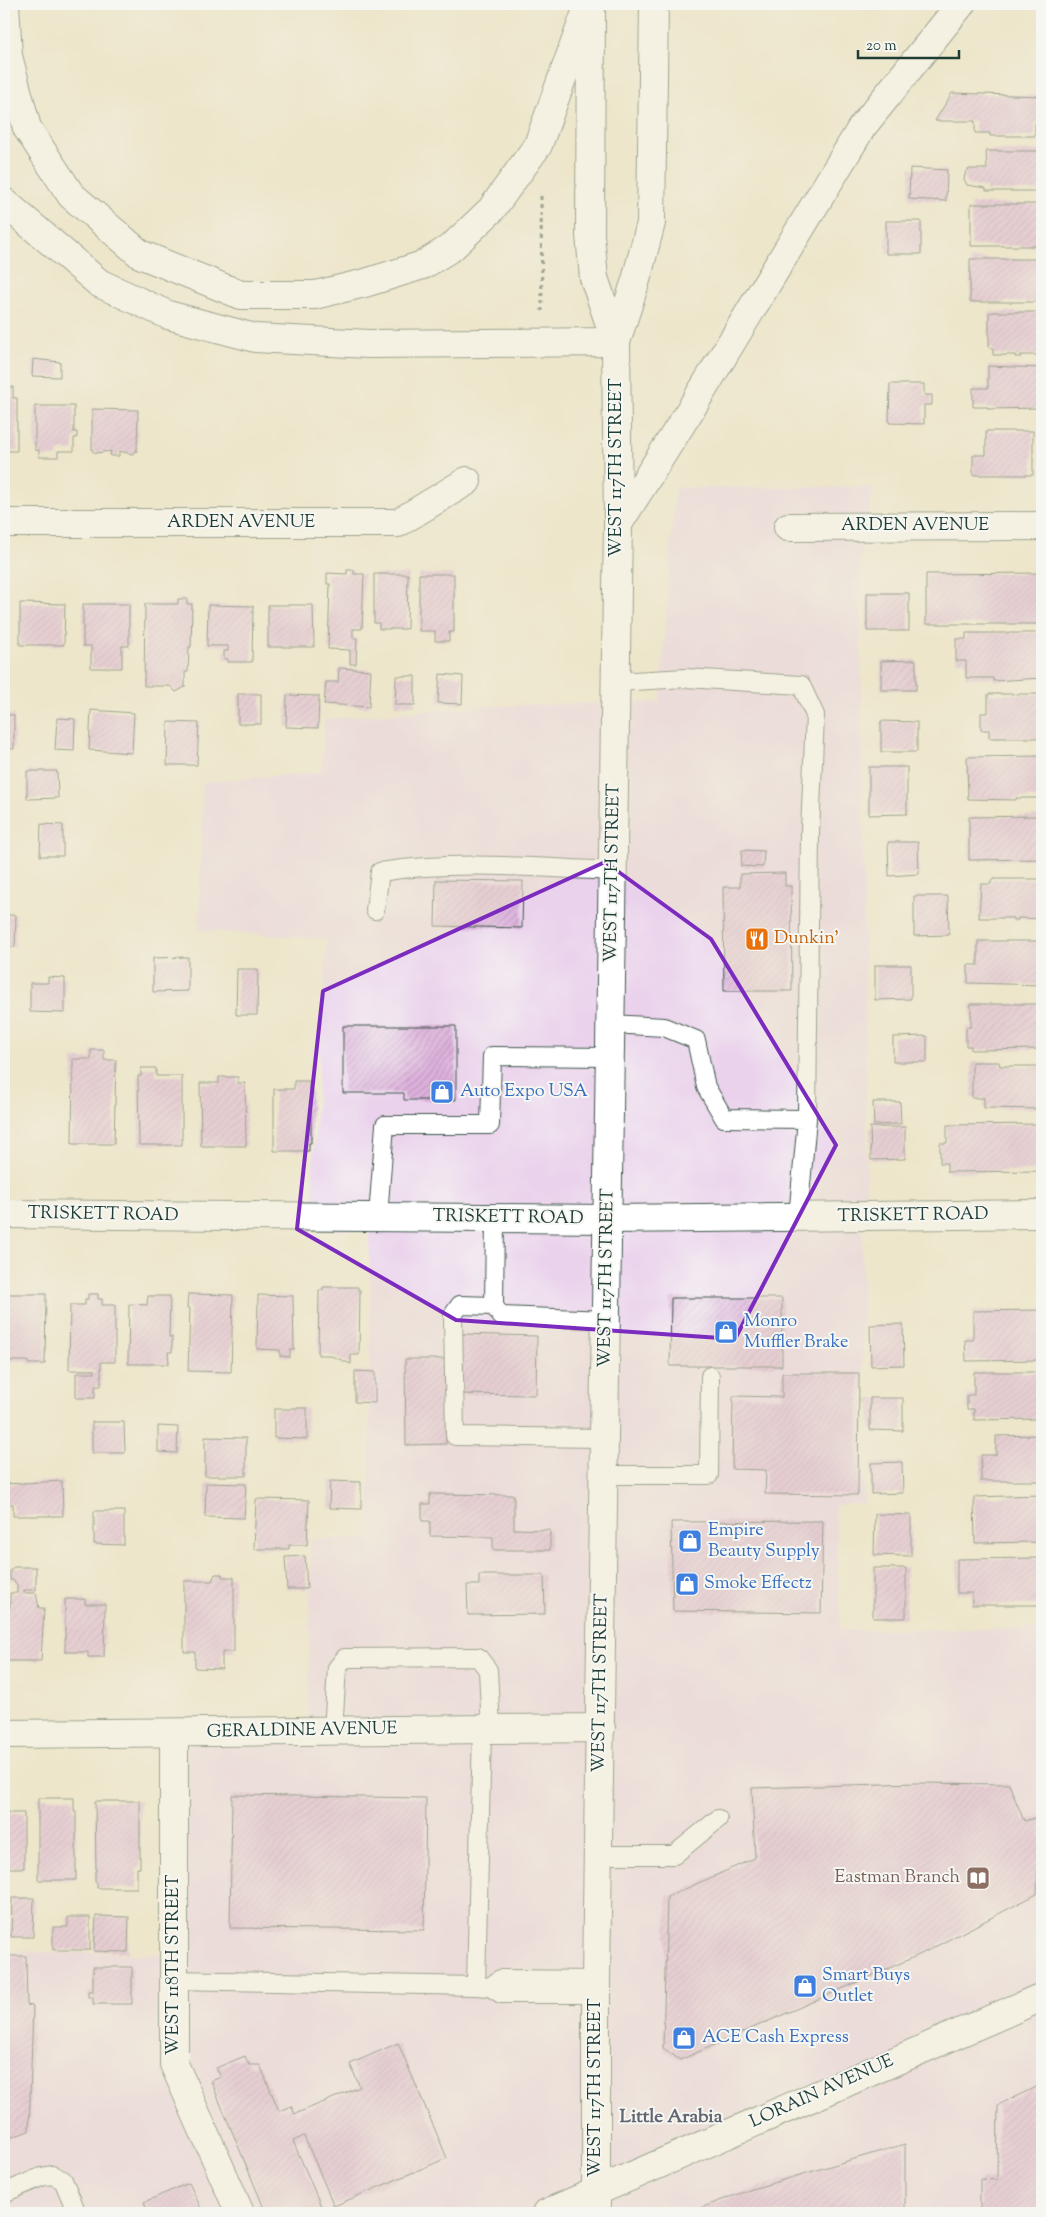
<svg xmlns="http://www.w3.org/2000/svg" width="1046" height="2217" font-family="'Sorts Mill Goudy',serif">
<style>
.built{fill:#ead1ec}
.building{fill:url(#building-hatch)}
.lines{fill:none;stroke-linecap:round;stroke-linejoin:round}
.service-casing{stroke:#3e564b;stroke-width:20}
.minor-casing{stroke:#3e564b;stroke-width:30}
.tertiary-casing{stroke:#3e564b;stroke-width:30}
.secondary-casing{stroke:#3e564b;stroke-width:30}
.primary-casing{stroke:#3e564b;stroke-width:30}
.motorway-casing{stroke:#3e564b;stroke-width:30}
.path{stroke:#3e564b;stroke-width:3;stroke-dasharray:4 4;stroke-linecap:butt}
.service{stroke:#fff;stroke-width:18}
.minor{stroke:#fff;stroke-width:28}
.tertiary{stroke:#fff;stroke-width:28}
.secondary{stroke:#fff;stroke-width:28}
.primary{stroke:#fff;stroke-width:28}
.motorway{stroke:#fff;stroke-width:28}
.marked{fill:none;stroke:#7b2cbf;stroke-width:4;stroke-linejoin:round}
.labels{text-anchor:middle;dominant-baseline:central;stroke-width:4;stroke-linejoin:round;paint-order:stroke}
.street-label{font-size:18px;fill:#1f3d34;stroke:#f6f6f2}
.food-label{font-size:18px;fill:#c56008;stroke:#f6f6f2;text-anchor:start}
.shop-label{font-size:18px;fill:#366cbe;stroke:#f6f6f2;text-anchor:start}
.education-label{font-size:18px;fill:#785e54;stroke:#f6f6f2;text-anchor:end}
.neighbourhood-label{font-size:19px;font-weight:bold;fill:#626670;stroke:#f6f6f2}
</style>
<defs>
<pattern id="building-hatch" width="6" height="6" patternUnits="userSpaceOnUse" patternTransform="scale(1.25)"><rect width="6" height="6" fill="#dfb2de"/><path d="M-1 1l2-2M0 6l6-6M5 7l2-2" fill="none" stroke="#b492b5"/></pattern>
</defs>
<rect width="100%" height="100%" fill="#f6f6f2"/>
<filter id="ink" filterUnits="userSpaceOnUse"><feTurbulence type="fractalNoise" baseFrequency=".02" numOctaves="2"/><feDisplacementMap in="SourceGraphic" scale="10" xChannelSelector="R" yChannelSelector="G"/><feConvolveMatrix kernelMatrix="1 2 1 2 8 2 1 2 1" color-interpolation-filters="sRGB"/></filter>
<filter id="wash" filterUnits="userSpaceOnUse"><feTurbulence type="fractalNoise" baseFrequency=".0096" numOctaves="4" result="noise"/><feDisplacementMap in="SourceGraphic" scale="20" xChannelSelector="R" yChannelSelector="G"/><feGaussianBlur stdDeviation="1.12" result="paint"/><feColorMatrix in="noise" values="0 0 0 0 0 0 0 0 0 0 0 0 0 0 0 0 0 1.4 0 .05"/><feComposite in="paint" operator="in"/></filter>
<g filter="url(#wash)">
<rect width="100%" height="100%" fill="#ede6cb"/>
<path class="built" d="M874,487L860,557L867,1174L862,1235L864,1503L835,1505L840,1630L1042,1629V2213H4V1951L179,1955L180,1742L308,1741L311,1539H369L370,1230L314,1229L313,1164L327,939L199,930L203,782L321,772L325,719L488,706L660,702L675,488Z"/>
<g id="blocks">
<path class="building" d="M952,93L1042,96V123H1035V136H990V133H975V121H935Z
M986,151H1042V191H986V188L967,185L964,179L966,171L970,169H987Z
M910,168L947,170L946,201L909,199Z
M971,204H1042V246H971Z
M886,221H921V254H886Z
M970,259H1042V302H970Z
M993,312H1042V355H1021V357H1015V355H993V348H989V313Z
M33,359L60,362V377L32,376Z
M988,366L1042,368V408L988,409V407H973V388H988Z
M890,384H924V395H932V405H924V424L889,423Z
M4,387H13V398H17V451H4Z
M35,406H74V432H77V438H74V451H58V457H39V450H35Z
M92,409L138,410L137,451L132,454L119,451V456H110L111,451L96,453L92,451Z
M986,431H1033V475H973V455H986Z
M347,570H354V574H364L362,629H353V638H357L356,664H350V650L328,649L330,584H327V573L347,574Z
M1042,573V624H926V574Z
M374,574H408L407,629H379V623H374Z
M419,574H454V632H449V641H435V631H419Z
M867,593H909V631H867Z
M178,599H187V604H192L191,647H189L188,672H185V687L176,692L170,686H144L145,604H178Z
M20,603L65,604L64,645H20Z
M83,604H129V646H122V668H91V646H83Z
M208,605L253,606L252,662H228V659H224V651H228V646H207Z
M268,605H313L314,647H268Z
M966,633H1042V678L993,681V678H966V661H956V639H966Z
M916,660V690H881V661Z
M339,668L371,670L369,707L324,704L326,682H338Z
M440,674L463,676L462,704L438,703Z
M396,676H415V705H395Z
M238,694H261V724H238Z
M988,694H1042V738H989V730H981V713H988Z
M287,695L319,696L318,728L286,727Z
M91,710L134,713L132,753L89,750Z
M4,715H14V749L4,748Z
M57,718L75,719L74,751L55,750Z
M881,721L917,722V752H881Z
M168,722L199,723L197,765H167Z
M1042,756V798H1016V800L968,799L967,757Z
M869,767H907V814L869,815Z
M27,771H57L58,798L27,799Z
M1038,816L1039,818H1042V859L969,860V817Z
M41,824L63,825V856H40Z
M888,842H918L919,874L889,876Z
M742,850L764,851L763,867L741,866Z
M785,873V886H791L792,991H724L723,887H740V874Z
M994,879H1042V919L1018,918V920H1013V918H979L981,884H991V881Z
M436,880L523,881L522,928L435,926Z
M914,896H948L949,935L914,936Z
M4,915H16L15,947H4Z
M978,941H1042V985L968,983V965H978Z
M188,957V991L153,992V958Z
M875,965H911V999L875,1000Z
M237,969H258L257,1015H236Z
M48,977L65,978V1013L30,1012V983H48Z
M971,1004H1042V1049L971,1050V1046H966V1027H971Z
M343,1026H456V1100H404V1093H343Z
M927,1036V1062H893V1037Z
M91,1050H104V1060H116L114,1144H72L73,1059H91Z
M972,1062H999L1000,1066H1042V1109L984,1108V1098H972Z
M141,1068H156V1076H182V1145H139L138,1076H141Z
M219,1077H238V1083H245L246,1146H201L200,1083H219Z
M294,1081H309V1089H311V1143H309V1151H274V1089H294Z
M873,1102H900L901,1124L874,1125Z
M1042,1124V1171L947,1172V1163H940V1143H947V1125Z
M870,1127H905V1159L871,1160Z
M323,1287H358V1290H360L359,1355H351V1364L329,1355H318L319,1290H323Z
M5,1294H46L45,1364H28V1361H4Z
M88,1294H98V1299H102V1305H115V1362H101V1386H95V1398H76V1373H95V1370H69L70,1305H85V1299H88Z
M188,1294L233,1295L231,1372L188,1371L190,1308H187Z
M258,1295L293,1296L294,1350H290V1357L280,1356V1350L257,1349Z
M148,1296H170L169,1337H172V1352H168L169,1364H128L129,1304L147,1305Z
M671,1298H782V1366H670Z
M1042,1310V1360L966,1361L965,1340H973V1311Z
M903,1324L904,1365L871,1366L870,1325Z
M458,1334L537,1336L536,1395L457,1394Z
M405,1359H445L446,1444L406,1445Z
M355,1371L375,1372V1403L355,1402Z
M974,1372H1042V1419L974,1420V1409H967V1395H974Z
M782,1373H859L858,1495L765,1494L766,1470L732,1469L733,1396L782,1397Z
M870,1398H903V1431L870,1430Z
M291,1408H307V1439L274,1438V1409H291Z
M92,1422H124L125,1453H92Z
M158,1426L178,1427L177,1453L158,1452Z
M1042,1435V1481H981V1455H996V1436Z
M205,1437L246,1438V1476H205Z
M902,1462L903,1493L871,1494V1463Z
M62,1481L63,1516H13V1504H5L4,1484Z
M330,1481L361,1482V1509L329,1508Z
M206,1483L246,1484L244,1518L205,1517Z
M430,1494L514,1495V1529L550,1530V1550H493V1537L430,1536V1521H422V1504H430Z
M1042,1495V1542L975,1543L974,1497Z
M256,1499L309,1500L307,1545H289V1549H254Z
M94,1511H124V1545L94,1544Z
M875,1514L911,1515V1556L874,1555Z
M823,1521L821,1613L673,1611L671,1522Z
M305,1556L307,1589H287L285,1557Z
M1042,1558V1605H972V1593H957V1559Z
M14,1567H36V1590H24V1593H36L39,1608H44L41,1661H7L5,1612L7,1608H10V1593H17V1584L13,1580H10V1570Z
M873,1568H906V1618H873Z
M215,1574H222V1577H234V1652H222V1669L195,1668V1652H184V1581H212Z
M479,1575H544L545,1614L468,1615L467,1585H479Z
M65,1599H85V1604H105L104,1657H88V1652H65Z
M916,1783L1009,1784L1024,1821L1042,1816V1861L1038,1862L1037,1894L919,1955L680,2060L663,2048L667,1897L755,1858L752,1788Z
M232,1795L426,1798L424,1930L230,1928Z
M38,1798H74V1812H76V1880H38Z
M95,1801H140V1868H137V1888H97V1882H95V1871H96Z
M4,1811H8V1813H24V1868H4Z
M12,1898H34L33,1937H11Z
M96,1916L129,1917L128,1952L94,1951Z
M68,1917H90V1950H53V1927H68Z
M4,1956H26L27,2005L33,2006L29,2131L4,2140Z
M93,1967H132V2004H93V1997H88V1991H93Z
M398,2043L447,2158L334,2206L304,2136L293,2141L324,2213H266L211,2081L221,2077L216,2068L245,2056L249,2065H260L279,2111L291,2106L295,2114L360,2087L350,2064Z
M1042,2084V2213H980V2179L997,2180L998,2105Z
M905,2144V2213H687L749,2190Z
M189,2183L203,2213H148L144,2202Z"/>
</g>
</g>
<g filter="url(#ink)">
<use href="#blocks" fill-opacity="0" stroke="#3e564b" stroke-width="1"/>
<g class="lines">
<g class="service-casing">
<path id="service" d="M616,682L686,678L801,685L815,715L810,832L807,1119L798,1217
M375,910L380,872C456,860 536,868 613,871
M611,1024L664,1027L696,1040L706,1087L724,1118L807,1119
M378,1217L385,1125H490L492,1056L610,1057
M495,1218L494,1306L501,1316L607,1320
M494,1306L460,1305L453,1315L455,1436L604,1438
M603,1475H709L710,1376
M333,1731L337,1668L345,1658L478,1657L488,1670L491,1729
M599,1855H674L718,1819
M174,1980L476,1986L490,1987L501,1994H596
M476,1986L482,1729
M490,1987L500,1979L596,1980
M4,2193L41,2177L52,2175L63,2180L77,2213"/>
</g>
<g class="minor-casing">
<path id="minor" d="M4,523H398L467,481
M788,527L1042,526
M608,1219L1042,1214
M174,1733V2064L240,2213
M4,1734L601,1728"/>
</g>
<g class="tertiary-casing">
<path id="tertiary" d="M4,1214L608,1219"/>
</g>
<g class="secondary-casing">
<path id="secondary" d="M591,4L590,235L594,278L616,342L618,524L604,1438L596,1980V2213
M616,342L636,280L651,223L654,4"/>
</g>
<g class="primary-casing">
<path id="primary" d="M547,2213L1042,1997"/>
</g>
<g class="motorway-casing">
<path id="motorway" d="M5,4L8,56L27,128L71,195L140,254L241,295H315L365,283L423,265L452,247L491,210L538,145L589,4
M4,202L99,283L168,315L255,338L369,344L616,342
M618,524L694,404L862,127L961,4"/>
</g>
<path class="path" d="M541,196L542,311"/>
<use href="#service" class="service"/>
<use href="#minor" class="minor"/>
<use href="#tertiary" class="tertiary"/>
<use href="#secondary" class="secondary"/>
<use href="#primary" class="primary"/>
<use href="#motorway" class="motorway"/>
</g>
</g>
<path d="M0 0H1046V2217H0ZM605,862L711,939L836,1145L735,1339L456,1320L297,1229L323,991Z" fill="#ede6cb" fill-opacity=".55" fill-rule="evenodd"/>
<path class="marked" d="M605,862L711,939L836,1145L735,1339L456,1320L297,1229L323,991Z"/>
<defs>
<g id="restaurant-square" transform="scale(1.25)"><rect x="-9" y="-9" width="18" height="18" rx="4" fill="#e8710a" stroke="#f6f6f2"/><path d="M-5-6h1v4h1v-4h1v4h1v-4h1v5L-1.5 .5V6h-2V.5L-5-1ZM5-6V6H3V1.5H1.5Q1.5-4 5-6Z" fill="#fff"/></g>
<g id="shop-square" transform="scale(1.25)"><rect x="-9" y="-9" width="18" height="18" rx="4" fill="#3f7fe0" stroke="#f6f6f2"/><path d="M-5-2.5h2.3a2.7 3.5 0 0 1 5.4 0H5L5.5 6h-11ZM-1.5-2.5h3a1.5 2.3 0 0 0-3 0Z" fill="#fff"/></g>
<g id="library-square" transform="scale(1.25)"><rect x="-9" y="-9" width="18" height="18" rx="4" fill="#8d6e63" stroke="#f6f6f2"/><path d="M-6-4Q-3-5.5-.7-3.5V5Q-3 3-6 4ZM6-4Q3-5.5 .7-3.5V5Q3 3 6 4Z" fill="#fff"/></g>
</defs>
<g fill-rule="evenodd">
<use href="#restaurant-square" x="757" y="939"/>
<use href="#shop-square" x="442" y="1092"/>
<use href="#shop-square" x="726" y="1332"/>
<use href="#shop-square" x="690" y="1541"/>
<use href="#shop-square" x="687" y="1584"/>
<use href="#library-square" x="978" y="1878"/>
<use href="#shop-square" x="805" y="1986"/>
<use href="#shop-square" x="684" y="2038"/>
</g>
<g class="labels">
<g class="street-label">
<text transform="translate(617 468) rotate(-90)">WEST 117TH STREET</text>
<text x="241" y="523">ARDEN AVENUE</text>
<text x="915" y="526">ARDEN AVENUE</text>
<text transform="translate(613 873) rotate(-89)">WEST 117TH STREET</text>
<text transform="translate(103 1215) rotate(1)">TRISKETT ROAD</text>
<text transform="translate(913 1216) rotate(-1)">TRISKETT ROAD</text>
<text transform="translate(508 1218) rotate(1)">TRISKETT ROAD</text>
<text transform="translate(607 1278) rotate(-89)">WEST 117TH STREET</text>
<text transform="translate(601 1683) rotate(-89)">WEST 117TH STREET</text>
<text transform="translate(302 1731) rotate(-1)">GERALDINE AVENUE</text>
<text transform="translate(174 1965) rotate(-90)">WEST 118TH STREET</text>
<text transform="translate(596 2088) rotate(-90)">WEST 117TH STREET</text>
<text transform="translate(822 2092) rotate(-24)">LORAIN AVENUE</text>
</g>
<g class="food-label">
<text x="774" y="939">Dunkin'</text>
</g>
<g class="shop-label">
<text x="460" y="1092">Auto Expo USA</text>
<text x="744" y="1322">Monro<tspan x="744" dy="21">Muffler Brake</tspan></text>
<text x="708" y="1531">Empire<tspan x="708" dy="21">Beauty Supply</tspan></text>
<text x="704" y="1584">Smoke Effectz</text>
<text x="822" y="1976">Smart Buys<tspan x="822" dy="21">Outlet</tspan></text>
<text x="702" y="2038">ACE Cash Express</text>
</g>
<g class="education-label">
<text x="960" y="1878">Eastman Branch</text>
</g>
<g class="neighbourhood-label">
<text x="671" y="2117">Little Arabia</text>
</g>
</g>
<rect width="1046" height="2217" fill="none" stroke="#f6f6f2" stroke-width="20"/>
<path d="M858 50v8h101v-8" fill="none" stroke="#1f3d34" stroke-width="2.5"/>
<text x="866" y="50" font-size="15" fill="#1f3d34" stroke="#f6f6f2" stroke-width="4" paint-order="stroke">20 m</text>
</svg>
